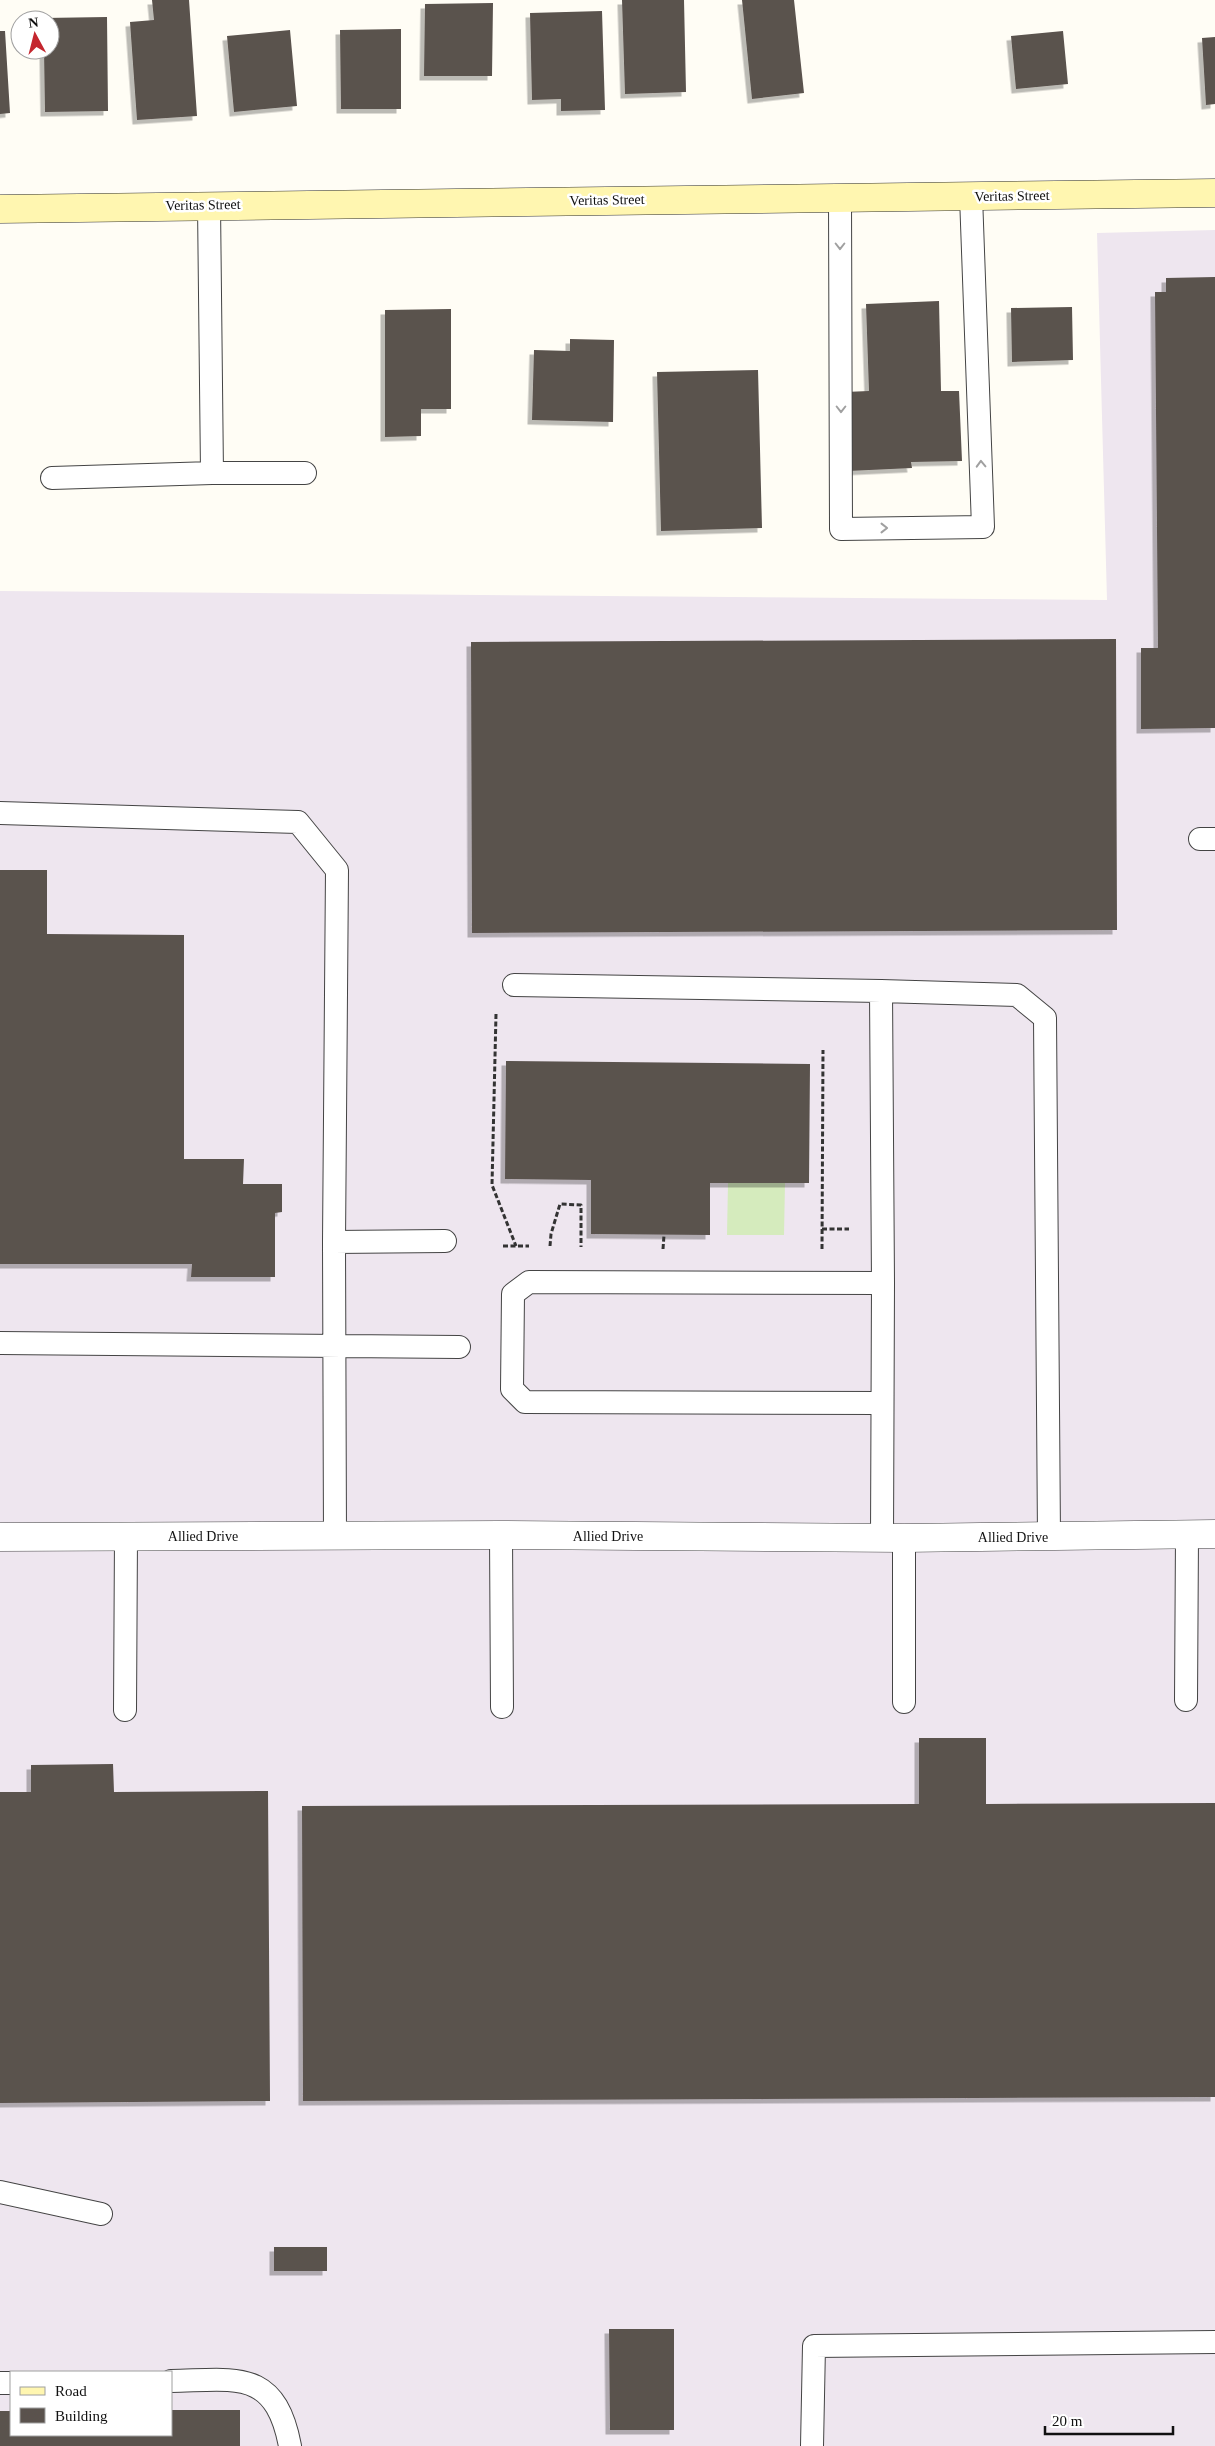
<svg xmlns="http://www.w3.org/2000/svg" width="1215" height="2446" font-family="Georgia,serif">
<style>
.industrial{fill:#eee6ef;fill-rule:evenodd}
.green{fill:#d5ebbd}
.building{fill:#5a524d;filter:url(#shadow)}
.lines{fill:none;stroke-linecap:round;stroke-linejoin:round}
.lane-casing{stroke:#444;stroke-width:24}
.street-casing{stroke:#444;stroke-width:29}
.secondary-casing{stroke:#333;stroke-width:29}
.path{stroke:#333;stroke-width:3;stroke-dasharray:5 2.5;stroke-linecap:butt}
.lane{stroke:#fff;stroke-width:22}
.street{stroke:#fff;stroke-width:28}
.secondary{stroke:#fff6b0;stroke-width:28}
.oneway{stroke:#a0a0a0}
.labels{text-anchor:middle;dominant-baseline:central;stroke-width:5;stroke-linejoin:round;paint-order:stroke}
.street-label{font-size:14px;fill:#111;stroke:#fff}
</style>
<defs>
<filter id="shadow"><feDropShadow dx="-4.5" dy="4.5" stdDeviation="0" flood-color="#0004"/></filter>
</defs>
<rect width="100%" height="100%" fill="#fffdf5"/>
<path class="industrial" d="M1215,230V2446H0V591L1107,600L1097,233ZM11,2372H171V2435H11Z"/>
<path class="green" d="M728,1183H785L784,1235H727Z"/>
<path class="building" d="M152,0H189L197,116L137,120L130,22L154,20Z
M622,0H684L686,92L625,94Z
M742,0H794L804,93L752,99Z
M493,3L492,76H424L425,4Z
M602,11L605,110L561,111V99L532,100L530,13Z
M107,17L108,111L45,112L44,50H50V20H44V18Z
M401,29V109H341L340,30Z
M290,30L297,106L234,112L227,36Z
M0,31H5L10,113L0,114Z
M1063,31L1068,84L1016,89L1011,36Z
M1215,37V104L1206,105L1202,38Z
M1215,277V728L1141,729V648H1158L1155,292H1166V278Z
M939,301L941,391H959L962,461L911,462L912,468L848,471L845,392L869,391L866,304Z
M1072,307L1073,360L1012,362L1011,308Z
M451,309V409H421V436L385,437V310Z
M570,339L614,340L613,422L532,420L534,350L570,351Z
M758,370L762,528L661,531L657,372Z
M1116,639L1117,930L472,933L471,642Z
M0,870H47V934L184,935V1159H244L243,1184H282V1212L275,1213V1277H191L192,1264H0Z
M506,1061L810,1064L809,1183H710V1235L591,1234V1180L505,1179Z
M919,1738H986V1804L1215,1803V2097L303,2101L302,1806L919,1804Z
M113,1764L114,1792L268,1791L270,2101L0,2103V1792H31V1765Z
M274,2247H327V2271H274Z
M609,2329H674V2430H610Z
M171,2410H240V2446H0V2411H11V2435H171Z"/>
<g class="lines">
<g class="lane-casing">
<path id="lane" d="M840,197L841,529L983,527L971,196
M212,473H305
M52,478L212,473L209,205
M0,813L298,822L337,870L334,1242L335,1536
M1200,839H1215
M514,985L881,991L883,1283L882,1538
M881,991L1017,995L1045,1018L1049,1537
M334,1242L445,1241
M0,1343L459,1347
M882,1403L525,1402L512,1389L513,1294L529,1282L883,1283
M501,1535L502,1707
M1186,1700L1187,1536
M904,1702V1538
M125,1710L126,1536
M0,2192L101,2214
M171,2381C236,2380 275,2368 290,2446
M0,2383H11
M812,2446L814,2346L1215,2342"/>
</g>
<g class="street-casing">
<path id="street" d="M0,1537L501,1535L904,1538L1215,1534"/>
</g>
<g class="secondary-casing">
<path id="secondary" d="M0,209L1215,193"/>
</g>
<path class="path" d="M496,1014L492,1185L516,1246
M822,1229H849
M503,1246H529
M550,1246L551,1234L560,1204L581,1205V1247
M663,1249L664,1235
M822,1249L823,1050"/>
<use href="#lane" class="lane"/>
<use href="#street" class="street"/>
<use href="#secondary" class="secondary"/>
</g>
<defs><path id="oneway-chevron" d="M-2-3.5L2.5 0L-2 3.5" fill="none" stroke-width="1.6" stroke-linecap="round" stroke-linejoin="round" transform="scale(1.25)"/></defs>
<g class="oneway">
<use href="#oneway-chevron" transform="translate(840 246) rotate(90)"/>
<use href="#oneway-chevron" transform="translate(841 409) rotate(90)"/>
<use href="#oneway-chevron" transform="translate(981 464) rotate(-92)"/>
<use href="#oneway-chevron" transform="translate(884 528)"/>
</g>
<g class="labels">
<g class="street-label">
<text transform="translate(1012 196) rotate(-1)">Veritas Street</text>
<text transform="translate(607 200) rotate(-1)">Veritas Street</text>
<text transform="translate(203 205) rotate(-1)">Veritas Street</text>
<text x="203" y="1536">Allied Drive</text>
<text x="608" y="1536">Allied Drive</text>
<text x="1013" y="1537">Allied Drive</text>
</g>
</g>
<rect x="10" y="2371" width="162" height="65" fill="#ffffff" stroke="#a0a0a0"/>
<rect x="20" y="2387" width="25" height="8" fill="#fff6b0" stroke="#a0a0a0"/>
<text x="55" y="2396" font-size="15" fill="#111111">Road</text>
<rect x="20" y="2408" width="25" height="15" fill="#5a524d" stroke="#a0a0a0"/>
<text x="55" y="2421" font-size="15" fill="#111111">Building</text>
<g transform="translate(35 35) rotate(353)"><circle r="24" fill="#ffffff" stroke="#a0a0a0"/>
<path d="M0-4L9 19L0 12L-9 19Z" fill="#c4262e"/>
<text y="-8" font-size="14" font-weight="bold" text-anchor="middle" fill="#111111">N</text>
</g>
<path d="M1045 2426v8h128v-8" fill="none" stroke="#111111" stroke-width="2.5"/>
<text x="1052" y="2426" font-size="15" fill="#111111" stroke="#ffffff" stroke-width="4" paint-order="stroke">20 m</text>
</svg>
